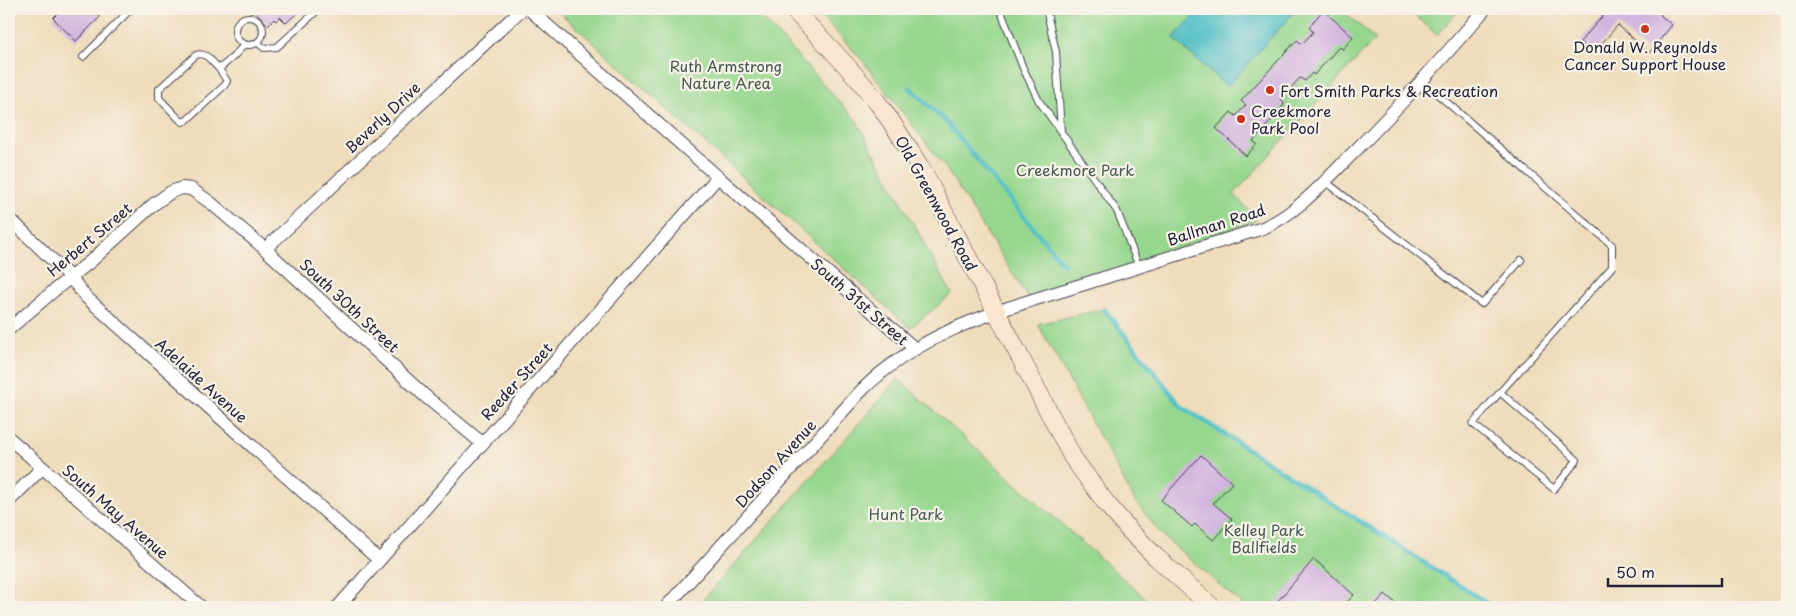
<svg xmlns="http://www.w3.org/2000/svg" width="1796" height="616" font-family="'Playpen Sans',sans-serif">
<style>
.green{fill:#96d78e;stroke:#5c7c64}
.water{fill:#52c0c7;stroke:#3a7181}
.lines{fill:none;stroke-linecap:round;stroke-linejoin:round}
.stream{stroke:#52c0c7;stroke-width:4.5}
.building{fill:#d2b3df}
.lane-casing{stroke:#413e4e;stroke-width:8}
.street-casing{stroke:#413e4e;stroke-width:14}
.secondary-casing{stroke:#413e4e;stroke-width:19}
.lane{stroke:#fff;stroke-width:6}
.street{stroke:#fff;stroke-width:12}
.secondary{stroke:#fbe5cf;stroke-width:18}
.poi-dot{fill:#c8321e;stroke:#f7f3e8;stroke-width:2}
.labels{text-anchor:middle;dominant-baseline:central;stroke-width:4.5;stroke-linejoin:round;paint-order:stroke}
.poi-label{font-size:15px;fill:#22223b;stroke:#f7f3e8;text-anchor:start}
.park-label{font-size:15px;fill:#455854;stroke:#f7f3e8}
.street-label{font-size:15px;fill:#22223b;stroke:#f7f3e8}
</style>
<rect width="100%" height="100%" fill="#f7f3e8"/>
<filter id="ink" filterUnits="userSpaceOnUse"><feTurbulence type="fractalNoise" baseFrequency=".02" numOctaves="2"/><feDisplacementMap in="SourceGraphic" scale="10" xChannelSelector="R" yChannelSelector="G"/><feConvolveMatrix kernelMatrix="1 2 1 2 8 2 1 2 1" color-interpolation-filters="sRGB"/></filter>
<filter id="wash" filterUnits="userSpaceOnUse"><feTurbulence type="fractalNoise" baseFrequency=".0096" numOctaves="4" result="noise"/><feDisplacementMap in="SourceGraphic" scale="20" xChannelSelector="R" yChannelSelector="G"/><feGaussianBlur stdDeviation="1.12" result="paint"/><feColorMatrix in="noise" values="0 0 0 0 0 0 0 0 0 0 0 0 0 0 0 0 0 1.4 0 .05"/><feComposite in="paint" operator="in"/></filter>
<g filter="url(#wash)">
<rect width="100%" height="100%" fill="#efdcbb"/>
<path class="green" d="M556,9H754L856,120L952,294L910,328Z
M815,9H1341L1375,39L1234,194L1257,220L1030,301L947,170L862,60Z
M1408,9H1460L1437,35Z
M1104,309L1181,406L1493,607H1245L1161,534L1135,501L1038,324Z
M898,379L1155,607H697Z"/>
<path class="water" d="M1200,9H1297L1227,87L1173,38Z"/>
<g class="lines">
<path class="stream" d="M910,88L945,121L1064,265
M1104,309L1181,406L1493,607"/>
</g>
<g id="blocks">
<path class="building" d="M58,9H91L100,17L76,41L53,18L60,11Z
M260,9H302L286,23L280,17L276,21L274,19L268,25L256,12Z
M1609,9H1665L1660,15L1672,25L1649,53L1618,25L1593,53L1580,42Z
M1323,10L1353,37L1343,49L1339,47L1314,75L1312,73L1305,81L1300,78L1298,80L1281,99L1283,101L1284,105L1277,112L1278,113L1253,141L1257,144L1246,156L1216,128L1231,112L1236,116L1246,105L1241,101L1297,40L1302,44L1313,32L1309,27Z
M1201,455L1232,483L1213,503L1232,519L1213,540L1195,524L1192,527L1161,500Z
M1314,559L1354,595L1347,602L1352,607H1283L1277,602Z
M1385,594L1400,607H1373Z"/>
</g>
</g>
<g filter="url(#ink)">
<use href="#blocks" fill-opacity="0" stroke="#413e4e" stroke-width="1"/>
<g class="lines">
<g class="lane-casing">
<path id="lane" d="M1000,9L1023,68L1039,101L1117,211L1139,267
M1046,9L1056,52L1061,132
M235 31a14 14 0 1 1 28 0a14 14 0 1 1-28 0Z
M258,43L264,48L277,47L319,9
M83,57L131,9
M219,69C212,62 206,51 196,55L159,89V98L180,120L183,122L187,120L225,85L227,81L219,69L233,57L244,45
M1421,80L1612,245V267L1486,408L1473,424L1554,489L1577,460L1500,392
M1325,181L1482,304L1521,260"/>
</g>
<g class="street-casing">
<path id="street" d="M529,9L718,177L914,348
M9,218L70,277L86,297L379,560
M265,249L522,9
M9,329L57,288L91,261L154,204L171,192L182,188L191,189L211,203L265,249L425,396L482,443
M9,438L201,607
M9,501L42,468
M338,607L718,177
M666,607L861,391C922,330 1001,310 1081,285C1141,266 1202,247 1263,228C1299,212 1325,181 1353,153C1399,107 1443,58 1485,9"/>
</g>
<g class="secondary-casing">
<path id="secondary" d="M793,9C822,40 854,71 880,106C895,126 908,148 922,170L1073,458L1106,503L1130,531L1156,557L1212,607"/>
</g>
<use href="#lane" class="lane"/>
<use href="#street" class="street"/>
<use href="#secondary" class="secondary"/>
</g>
</g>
<g class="poi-dot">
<circle cx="1645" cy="29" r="5"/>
<circle cx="1270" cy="90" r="5"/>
<circle cx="1241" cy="119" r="5"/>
</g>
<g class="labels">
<g class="poi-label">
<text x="1645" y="46" text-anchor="middle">Donald W. Reynolds<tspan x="1645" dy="17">Cancer Support House</tspan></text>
<text x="1280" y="90">Fort Smith Parks &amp; Recreation</text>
<text x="1251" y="110">Creekmore<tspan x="1251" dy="17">Park Pool</tspan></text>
</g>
<g class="park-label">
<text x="726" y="65">Ruth Armstrong<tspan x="726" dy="17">Nature Area</tspan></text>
<text x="1075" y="169">Creekmore Park</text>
<text x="906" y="513">Hunt Park</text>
<text x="1264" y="529">Kelley Park<tspan x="1264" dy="17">Ballfields</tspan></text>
</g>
<g class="street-label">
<text transform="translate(382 117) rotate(-43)">Beverly Drive</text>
<text transform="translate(937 203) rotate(61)">Old Greenwood Road</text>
<text transform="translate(1216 224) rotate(-18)">Ballman Road</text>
<text transform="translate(89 239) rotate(-40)">Herbert Street</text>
<text transform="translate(860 301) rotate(41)">South 31st Street</text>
<text transform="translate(350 305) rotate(43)">South 30th Street</text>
<text transform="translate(202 380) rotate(42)">Adelaide Avenue</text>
<text transform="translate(516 381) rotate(-48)">Reeder Street</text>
<text transform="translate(775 463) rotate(-48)">Dodson Avenue</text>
<text transform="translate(116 511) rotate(41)">South May Avenue</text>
</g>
</g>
<rect width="1796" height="616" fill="none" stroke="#f7f3e8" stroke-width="30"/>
<path d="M1608 578v8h114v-8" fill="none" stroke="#22223b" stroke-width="2.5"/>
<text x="1616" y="578" font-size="15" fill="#22223b" stroke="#f7f3e8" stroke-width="4" paint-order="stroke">50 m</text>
</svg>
